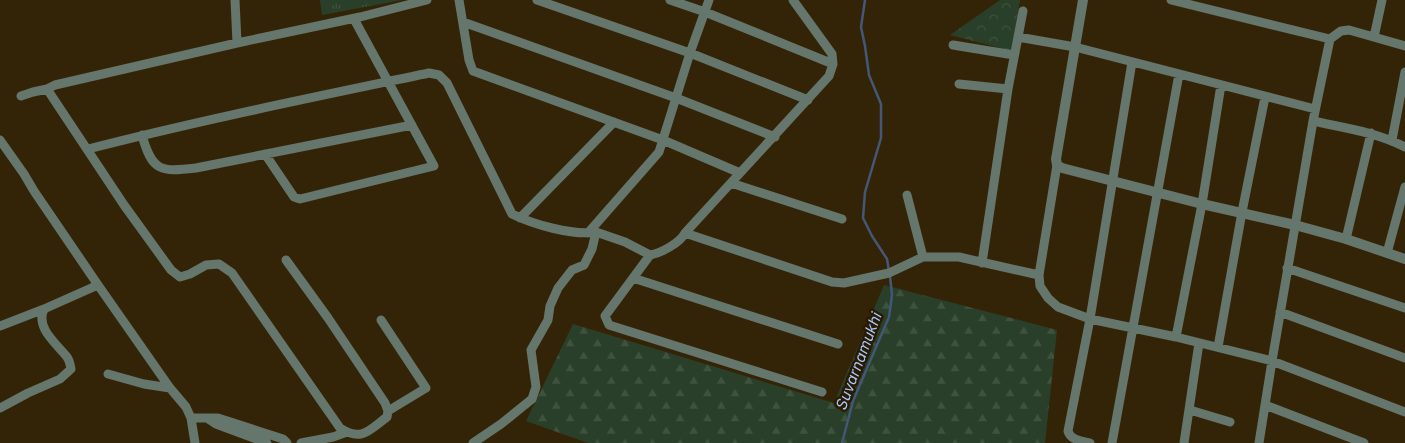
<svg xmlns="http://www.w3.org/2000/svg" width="1405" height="443" font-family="Inter,sans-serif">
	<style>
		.grass { fill: url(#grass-tufts) }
		.forest { fill: url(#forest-firs) }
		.park { fill: url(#park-crowns) }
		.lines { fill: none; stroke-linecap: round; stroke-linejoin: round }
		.stream { stroke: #435776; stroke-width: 2.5 }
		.minor { stroke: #65766c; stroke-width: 9 }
		.tertiary { stroke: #65766c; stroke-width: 10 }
		.labels { text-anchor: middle; stroke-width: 5; stroke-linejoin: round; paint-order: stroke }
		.water-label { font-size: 15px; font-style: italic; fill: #a5c8ff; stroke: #2a1a00 }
	</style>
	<defs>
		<pattern id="grass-tufts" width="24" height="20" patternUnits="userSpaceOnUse" patternTransform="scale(1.25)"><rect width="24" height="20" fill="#293f29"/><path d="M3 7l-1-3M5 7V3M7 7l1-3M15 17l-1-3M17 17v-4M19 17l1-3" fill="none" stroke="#3e523e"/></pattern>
		<pattern id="forest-firs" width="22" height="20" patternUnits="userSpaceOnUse" patternTransform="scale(1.25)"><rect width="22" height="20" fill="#293f29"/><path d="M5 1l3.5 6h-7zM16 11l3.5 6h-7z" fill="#3e523e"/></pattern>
		<pattern id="park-crowns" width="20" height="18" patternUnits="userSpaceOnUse" patternTransform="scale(1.25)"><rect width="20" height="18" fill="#293f29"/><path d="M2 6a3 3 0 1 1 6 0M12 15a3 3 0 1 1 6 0" fill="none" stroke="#3e523e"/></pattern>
	</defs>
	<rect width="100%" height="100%" fill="#342407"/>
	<path class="grass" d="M320 0H402L322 15Z"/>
	<path class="forest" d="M884 285 1057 330 1045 443H588L526 421 573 324 834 403Z"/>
	<path class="park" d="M1000 0H1020L1012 51 950 35Z"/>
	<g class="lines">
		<path class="stream" d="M865 0 861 27 865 46 869 75 881 104V138L865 192 863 218 872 236 887 259 889 271
			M842 443 853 401 889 317 892 295 890 276"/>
		<path class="minor" d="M235 0 237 43
			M459 0 469 60 473 71 663 140 740 173 829 76 833 64 832 54 793 0
			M537 0 690 53 808 100
			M670 0 705 12 833 64
			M1171 0 1330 39
			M463 22 676 98 775 137
			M1018 37 1075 47 1315 109
			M1374 37 1382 0
			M953 45 1014 55
			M959 84 1008 89
			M21 96 33 92 47 89
			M1313 121C1344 128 1376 132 1405 147
			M142 135C152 172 161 172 196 168L412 125
			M0 140 24 174 34 191 98 285 170 388 186 407 191 418 195 443
			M1392 140 1405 72
			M88 149C201 120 315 97 429 73L439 75 447 83 512 214C532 224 573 236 596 232L592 249 584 265 572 270 558 288 550 306 548 320 531 350 536 387 532 399 501 424 473 443
			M265 154 294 197 300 199 434 166 354 19
			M1057 165 1039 275 1040 286 1048 298 1058 307 1090 319 1176 337 1272 361 1313 121 1330 39 1341 31 1349 30 1405 46
			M731 183 842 219
			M907 195 923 257
			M520 218 614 122
			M596 232 625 242 650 255C661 253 680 243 685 233L740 173
			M588 233 659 152 690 53 709 0
			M685 233 832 282 844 283 889 273 923 257H959L1039 275
			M1346 239 1371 133
			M1387 253 1405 187
			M650 255 605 316 609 325 822 392
			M286 260 328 318 385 403 388 411 387 417C369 430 362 442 340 428L232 273 219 264 206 265 190 274 180 277 171 270 124 205 47 89 55 85 237 43 360 17 427 0
			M982 263 1008 89 1023 11
			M1287 268 1405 308
			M633 278 838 344
			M1280 312 1405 358
			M381 320 426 388 388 411
			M0 326 44 309
			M1176 337 1202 204 1221 85
			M1218 347 1242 212 1265 97
			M108 374 144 384 170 388
			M1265 405 1364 443
			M0 408 28 393 60 379 71 369C70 365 70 361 67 357 57 344 35 328 44 309L98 285
			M1190 410 1230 422
			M191 418H218L283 439 287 443
			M207 418 216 424 267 443
			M301 443 333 437 347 432
			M1090 443C1082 441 1070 440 1068 431L1090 319 1132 62
			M1112 443 1179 74
			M1184 443 1199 343
			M1259 443 1272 361 1405 412"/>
		<path class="tertiary" d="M1083 0 1056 159 1057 165 1062 168 1202 204 1295 225 1346 239 1405 259"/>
	</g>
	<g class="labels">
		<g class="water-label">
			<text transform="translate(859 361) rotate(-69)" y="5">Suvarnamukhi</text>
		</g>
	</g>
</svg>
